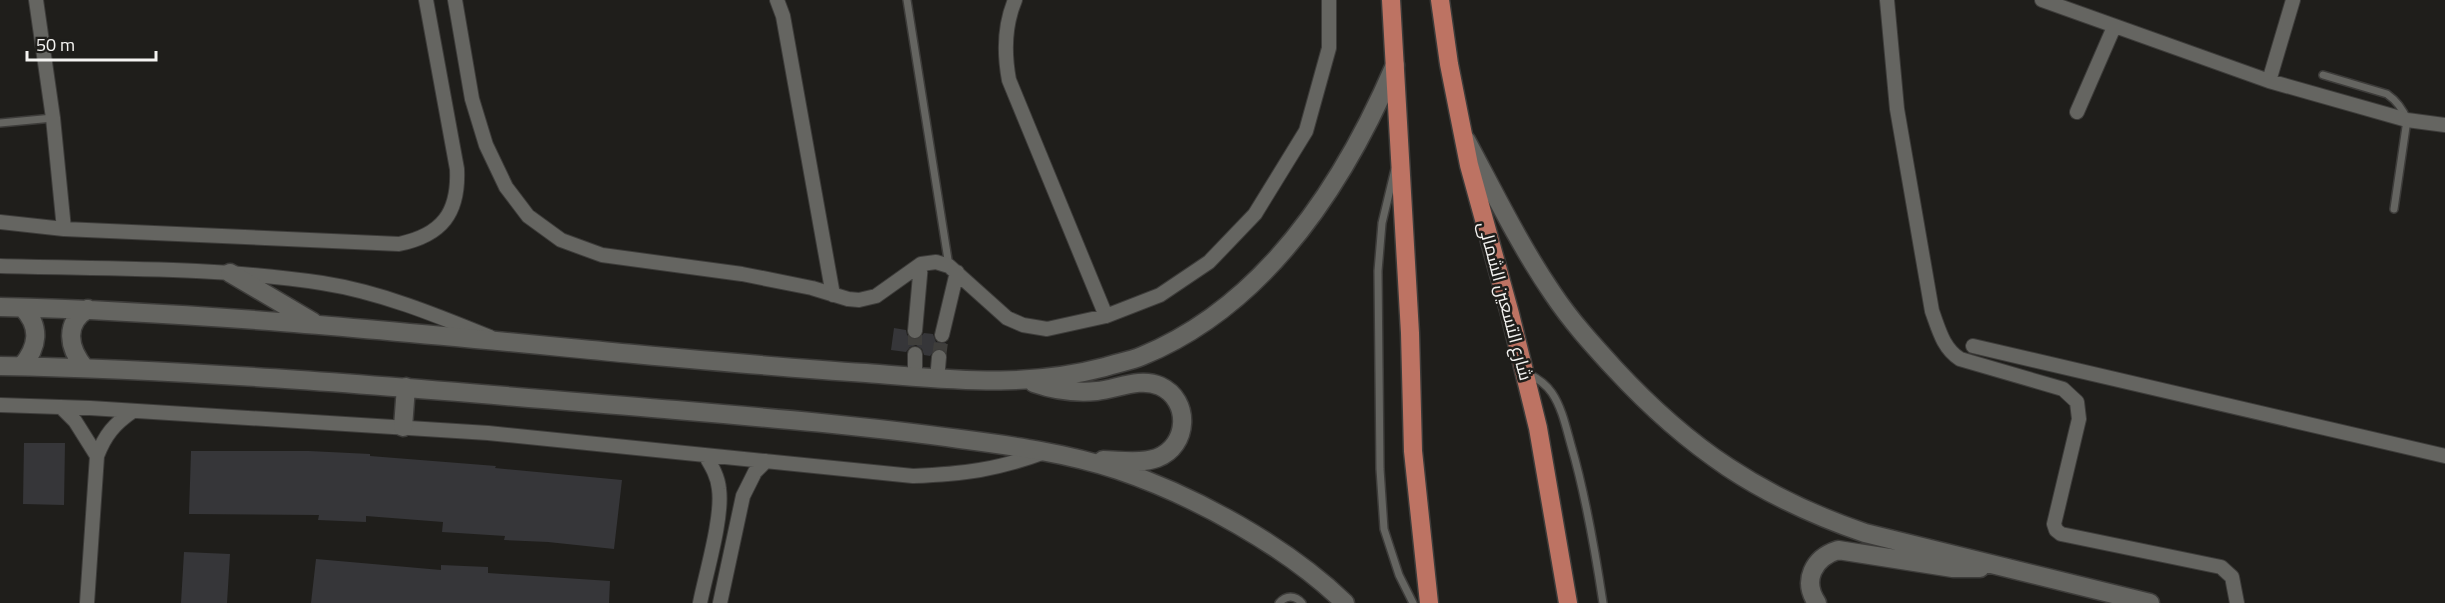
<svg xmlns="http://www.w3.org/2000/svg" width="2445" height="603" font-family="Georgia,Cairo,serif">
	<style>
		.building { fill: #363639 }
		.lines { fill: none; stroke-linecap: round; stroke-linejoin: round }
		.street-tunnel { stroke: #3f3e3b; stroke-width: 14; stroke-dasharray: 14 7; stroke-linecap: butt }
		.lane-casing { stroke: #3d3c3a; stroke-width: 10 }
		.street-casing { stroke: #3d3c3a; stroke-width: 16 }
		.secondary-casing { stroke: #3d3c3a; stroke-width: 21 }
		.primary-casing { stroke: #3d3c3a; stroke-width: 21 }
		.lane { stroke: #656561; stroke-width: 7 }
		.street { stroke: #656561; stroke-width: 14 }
		.secondary { stroke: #656561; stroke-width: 18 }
		.primary { stroke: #bd7363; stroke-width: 18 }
		.labels { text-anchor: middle; stroke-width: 5; stroke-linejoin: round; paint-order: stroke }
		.street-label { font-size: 18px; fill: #f4f3f1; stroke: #1f1e1b }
	</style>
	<rect width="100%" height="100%" fill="#1f1e1b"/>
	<path class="building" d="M894 328 906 330 907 335 914 340 919 339 924 333 933 334 936 342 946 343 945 350 936 349 930 356 924 355 922 349 916 345 910 347 906 352 891 350Z
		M24 443H65L64 505 23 504Z
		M191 451H309L370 454V456L496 466 495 468 622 480 614 549 548 542 504 540 505 536 442 532 443 522 366 516V522L318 520 319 515 189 514Z
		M184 552 230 554 227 603H181Z
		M316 559 441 570V565L488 567V573L610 581 609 603H311Z"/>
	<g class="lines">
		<path class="street-tunnel" d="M915 331V354
			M939 357 942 335"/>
		<defs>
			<path id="lane" d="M907 0 949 266
				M2323 75 2387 94C2397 101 2403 109 2407 120L2394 209
				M0 123 53 118
				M1395 169 1382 223 1378 271 1380 469 1384 529 1399 575 1413 603
				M1527 373C1537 378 1546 384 1552 393 1562 408 1566 427 1571 445 1586 496 1595 550 1603 603
				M1279 603C1286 595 1295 595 1302 603"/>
			<path id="street" d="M36 0 53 118 64 229
				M455 0 472 99 486 145 506 187 528 216 561 240 602 255 742 274 812 288 848 299 859 300 876 296 921 264 936 262 949 266 1007 318 1023 325 1047 329 1106 316 1160 295 1209 262 1255 214 1306 131 1329 48V0
				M777 0 783 16 833 295
				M1015 0C1004 26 1004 53 1009 80L1106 316
				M1887 0 1897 109 1932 311C1939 330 1943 348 1960 359L2063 389 2077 402 2079 419 2054 524 2056 530 2061 534 2221 567 2232 577 2237 603
				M2042 0 2269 81 2407 120 2445 125
				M2269 81 2293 0
				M2077 112 2114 27
				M0 222 64 229 399 244C442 235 459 213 457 169L426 0
				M0 266C107 269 216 267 322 283 380 292 436 315 490 337
				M915 331 921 264
				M942 335 957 272
				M1973 346 2445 456
				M915 354V377
				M937 380 939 357
				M0 405 90 408 488 433 913 476C964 474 996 470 1045 452
				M61 407 75 421 97 456
				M87 603 97 456C105 435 114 424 133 411
				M700 603C706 573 723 517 719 489 718 476 711 465 705 455
				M720 603 743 496 755 472 766 461"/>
			<path id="secondary" d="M1466 140C1494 192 1520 246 1553 294 1571 321 1592 344 1614 368 1689 449 1760 497 1865 533L2150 603
				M230 273 313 322
				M0 307C212 312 423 334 634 354 711 361 788 368 866 373 949 379 1022 389 1105 367 1117 363 1130 361 1142 356 1266 305 1344 184 1395 65
				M0 366C226 370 450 392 676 410 771 418 866 426 960 439 1014 446 1066 453 1118 470 1195 496 1286 546 1345 603
				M22 366C38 347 41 327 23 308
				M85 368C68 348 64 323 88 309
				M1034 383C1054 390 1076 393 1097 391 1117 389 1140 377 1160 386 1191 400 1189 446 1157 458 1141 464 1119 460 1103 460
				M403 427 406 387
				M1817 603C1802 581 1813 558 1838 550L1953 568H1980"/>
			<path id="primary" d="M1391 0 1410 333 1413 451 1429 603
				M1440 0 1449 64 1469 165 1510 314 1538 428 1568 603"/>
		</defs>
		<use href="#lane" class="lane-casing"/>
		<use href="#street" class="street-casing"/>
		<use href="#secondary" class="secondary-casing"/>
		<use href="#primary" class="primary-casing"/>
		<use href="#lane" class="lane"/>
		<use href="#street" class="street"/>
		<use href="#secondary" class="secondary"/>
		<use href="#primary" class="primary"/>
	</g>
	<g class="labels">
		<g class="street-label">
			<text transform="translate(1505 301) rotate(75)" y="6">شارع التسعين الشمالى</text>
		</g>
	</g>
	<path d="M27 51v9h129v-9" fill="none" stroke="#f4f3f1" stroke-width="3"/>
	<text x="36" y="51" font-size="18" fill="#f4f3f1" stroke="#1f1e1b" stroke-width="4.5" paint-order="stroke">50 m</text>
</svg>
